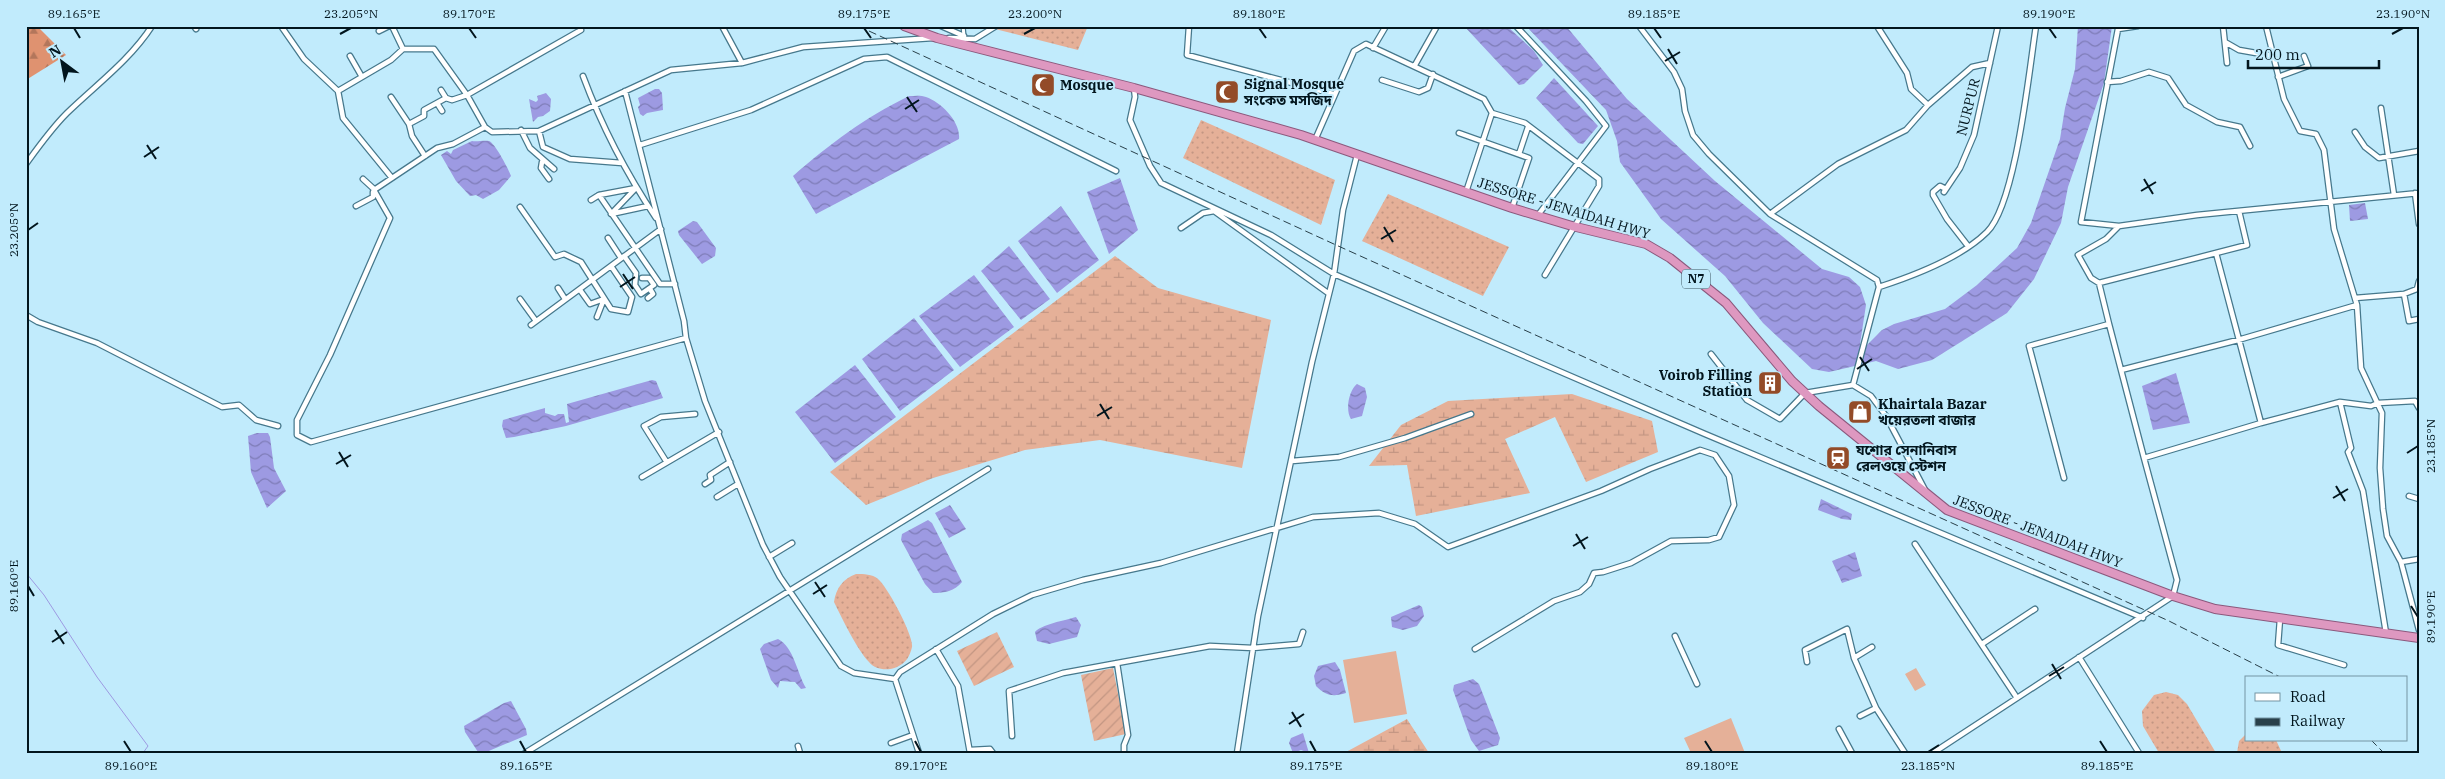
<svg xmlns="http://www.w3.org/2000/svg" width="2445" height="779" font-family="'IBM Plex Serif','Noto Sans Bengali',serif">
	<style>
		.grass { fill: url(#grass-dots) }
		.forest { fill: url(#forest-firs) }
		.wetland { fill: url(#wetland-marsh) }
		.garden { fill: url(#garden-furrows) }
		.pitch { fill: #e5b098 }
		.water { fill: url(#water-waves) }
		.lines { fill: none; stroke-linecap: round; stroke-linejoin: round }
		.stream { stroke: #9d9ae2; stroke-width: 1 }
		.pedestrian-casing { stroke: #46788c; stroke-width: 5.5 }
		.minor-casing { stroke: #46788c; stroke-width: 7 }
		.trunk-casing { stroke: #8b597d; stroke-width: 10 }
		.pedestrian { stroke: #fff; stroke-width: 3 }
		.minor { stroke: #fff; stroke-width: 4.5 }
		.trunk { stroke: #de98c0; stroke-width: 8 }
		.rail { stroke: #29404a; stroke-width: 1; stroke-dasharray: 8 4; stroke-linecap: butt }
		.ticks { fill: none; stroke: #02151d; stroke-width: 2 }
		.labels { text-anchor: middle; stroke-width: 4; stroke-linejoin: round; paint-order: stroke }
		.shield { fill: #c1ebfc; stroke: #3b5560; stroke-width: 1 }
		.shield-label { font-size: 12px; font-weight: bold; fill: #02151d }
		.poi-label { font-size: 14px; font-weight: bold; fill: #02151d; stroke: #c1ebfc; text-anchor: start }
		.street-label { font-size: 14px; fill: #02151d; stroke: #c1ebfc }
		.neatline { fill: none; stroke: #02151d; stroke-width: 2 }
		.ticks-label { font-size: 12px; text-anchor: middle; fill: #02151d }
	</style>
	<defs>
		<pattern id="grass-dots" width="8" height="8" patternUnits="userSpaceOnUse" patternTransform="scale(1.25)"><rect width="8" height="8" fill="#e5b098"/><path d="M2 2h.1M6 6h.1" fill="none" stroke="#c39683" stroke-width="1.8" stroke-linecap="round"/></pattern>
		<pattern id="forest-firs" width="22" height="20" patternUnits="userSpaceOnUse" patternTransform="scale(1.25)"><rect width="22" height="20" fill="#df9270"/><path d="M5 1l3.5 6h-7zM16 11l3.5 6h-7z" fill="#b3765b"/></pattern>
		<pattern id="wetland-marsh" width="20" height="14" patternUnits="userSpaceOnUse" patternTransform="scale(1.25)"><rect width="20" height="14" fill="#e5b098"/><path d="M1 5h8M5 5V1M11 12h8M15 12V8" fill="none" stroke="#c39683"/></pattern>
		<pattern id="garden-furrows" width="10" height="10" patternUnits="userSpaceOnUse" patternTransform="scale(1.25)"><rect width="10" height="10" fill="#e5b098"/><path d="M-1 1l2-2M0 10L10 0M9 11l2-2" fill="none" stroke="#c39683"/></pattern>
		<pattern id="water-waves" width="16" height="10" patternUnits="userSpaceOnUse" patternTransform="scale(1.25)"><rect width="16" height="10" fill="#9d9ae2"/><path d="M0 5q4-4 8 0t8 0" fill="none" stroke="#7e7cb7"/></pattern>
	</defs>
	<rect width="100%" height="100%" fill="#c1ebfc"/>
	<path class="grass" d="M983 26H1088L1078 50Z
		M1201 120 1335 180 1321 225 1183 158Z
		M1388 194 1509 247 1483 296 1362 241Z
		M856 574C864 574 872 574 878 579 887 586 914 636 912 647 910 656 906 663 897 667 888 671 875 670 869 662 856 648 843 620 834 602 836 588 843 579 856 574Z
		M2166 692 2178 695 2187 704 2216 753H2159L2143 726 2142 711 2154 695Z
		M2246 734V740H2276L2282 753H2237L2239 741Z"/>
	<path class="forest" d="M26 26H37L66 55 26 80Z"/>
	<path class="wetland" d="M1115 256 1158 288 1271 320 1242 468 1100 440 1025 450 933 478 866 505 830 472Z
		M1572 394 1652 421 1658 452 1586 482 1555 417 1505 439 1530 493 1416 516 1407 465 1369 466 1401 425 1448 401Z
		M1407 719 1429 753H1346V752Z"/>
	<path class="garden" d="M997 632 1014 667 974 686 957 651Z
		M1113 668 1126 734 1094 741 1081 675Z"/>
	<path class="pitch" d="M1396 651 1407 714 1354 723 1343 660Z
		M1916 668 1926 685 1915 691 1905 674Z
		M1731 718 1745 753H1691L1684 738Z"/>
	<path class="water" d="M1464 26H1507L1534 51 1543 65 1524 84 1519 85Z
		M1526 26H1566L1627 99 1715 181 1822 269 1849 277 1860 287 1866 305 1860 344 1864 348 1882 330 1894 324 1945 309 1977 285 2017 248 2031 223 2060 139 2065 108 2075 69 2078 26H2112L2104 83 2068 187 2061 223 2034 279 2007 313 1932 360 1898 369 1876 361 1829 372 1812 369 1763 323 1725 276 1661 219 1620 162 1617 141 1606 110Z
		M1554 78 1598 126 1583 144 1578 143 1536 98Z
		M655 89H659L662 93 663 110 647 113 643 116 640 114 638 107 640 105 638 98Z
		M546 93 551 99 550 111 543 116 538 117 533 122 529 99 536 102 538 100 537 96Z
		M909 96C914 96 921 95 926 97 941 102 961 122 959 139L816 214 793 176C830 144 864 118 909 96Z
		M472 141C477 142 484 140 489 141 495 143 509 170 511 176L499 190 483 199 476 195 470 196 456 181 441 155 447 151 451 154 453 150Z
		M1120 178 1138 230 1109 254 1087 192Z
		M2365 203 2368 219 2350 221 2349 205Z
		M1061 206 1099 260 1057 293 1018 241Z
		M693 221 697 222 716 248 715 256 702 264 679 235 678 231Z
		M1009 246 1050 299 1021 320 981 271Z
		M974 275 1014 327 960 367 919 316Z
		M914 318 954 370 900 411 862 359Z
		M855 365 896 417 835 463 795 412Z
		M2176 373 2190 423 2153 430 2142 386Z
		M652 380 656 381 663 398 566 426 514 437 506 438 502 426 503 420 545 408V413L555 416 558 414H564L566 423 569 422 567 404Z
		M1357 384 1365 388 1367 397 1362 416 1351 419C1345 410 1349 390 1357 384Z
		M257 433H268L270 437 274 468 286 491 267 508 251 472 248 436Z
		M1821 499 1852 514 1851 520 1842 519 1818 510Z
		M950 505 966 529 949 538 935 513Z
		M928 520 932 523 962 582C955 591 944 593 933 593L925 584 901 540 902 534Z
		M1855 552 1862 576 1842 583 1832 561Z
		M1419 605 1422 607 1424 616 1417 626 1403 630 1392 627 1391 617Z
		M1076 617 1081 625 1077 637 1049 644 1037 641 1035 632C1040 625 1066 620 1076 617Z
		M778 639C794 647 797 673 806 688L801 689 795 682 780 681 778 688 771 680 760 649 764 644Z
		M1335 662 1340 670 1346 693C1333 697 1326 696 1316 686L1314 676 1318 666Z
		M1473 679 1479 684 1500 738 1498 745 1479 751 1471 740 1453 690 1454 685Z
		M511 701 526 729 527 735 484 753 478 752 465 732 464 726 504 703Z
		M1303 733 1309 753 1301 750 1293 753 1289 743 1291 738Z"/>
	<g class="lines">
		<path class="stream" d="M26 573 44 595 97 677 148 746 143 753"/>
		<defs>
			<path id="pedestrian" d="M963 26 964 36"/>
			<path id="minor" d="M194 26 196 29
				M281 26 304 59 338 91 391 60 403 49
				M392 26 403 49H434L467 95 485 127 492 132 539 131 671 70 742 63 803 47 933 38
				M722 26 742 63
				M941 26 964 36
				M1189 26 1187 55 1333 94
				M1516 26 1586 101 1606 126 1538 215
				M1639 26 1674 72 1682 89 1685 111 1693 135 1709 154 1770 214 1877 280 1879 287 1853 385
				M1877 26 1907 73 1911 89 1928 105
				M2223 26 2227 63
				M2266 26 2284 99 2300 131 2316 134 2324 150 2334 229 2357 305 2361 368 2382 413 2380 468 2383 509 2387 536 2401 562 2419 630
				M379 31 389 26
				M949 38 975 39 996 26
				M2225 42 2239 50 2273 56
				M1373 48 1386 26
				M350 56 362 77
				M1415 65 1437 26
				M583 76C602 127 626 173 656 218
				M2278 77 2308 66 2304 56
				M1382 80 1419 92 1428 88 1433 74
				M2107 82 2121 81 2149 72 2168 78 2186 105 2217 122 2240 127 2250 146
				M1134 88 1135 97 1130 120 1150 166 1161 183 1271 235 1334 274 1705 434 2143 618
				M441 90 446 98
				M338 91 343 118 392 178
				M625 91 684 321 686 338 705 401 763 545 780 577 841 666 854 673 895 679 900 672 993 614 1032 595 1083 580 1161 563 1313 517 1379 513 1415 524 1448 547 1601 491 1650 469 1700 450 1715 455 1729 476 1734 505 1719 537 1709 540 1671 541 1631 563 1603 572 1594 573 1589 584 1580 592 1554 601 1475 649
				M391 97 409 124 412 136 425 156
				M437 103 442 111
				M2381 108 2394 195
				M409 124 424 116V110L446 98 452 100 467 95 581 30 579 26
				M485 127 453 144 437 148 374 190 390 218 330 355 297 420V435L311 442 686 338
				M521 130 530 148 554 169
				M539 131 543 147 570 159 622 163
				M2355 132 2365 147 2379 158 2419 151
				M1459 133 1529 158 1512 208
				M1315 140 1354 51 1366 44 1484 99 1492 113 1525 123 1599 179V186L1545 275
				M640 145 751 110 864 59 887 57 1116 171
				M1519 154 1528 127
				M542 162 541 168 549 179
				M26 164C39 146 51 129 67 113 96 85 130 60 152 26
				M363 179 375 190
				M1946 189 1940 186 1933 192V195L1947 219 1968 246
				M1466 192 1492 113
				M1944 192 1960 168 1974 135 1998 26
				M2415 193 2419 224
				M599 195 636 188 611 214 648 206
				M591 200 599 195 660 284H675
				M356 206 373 197V192
				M520 207 555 257 564 254 581 262 611 309 628 312 632 297 611 266
				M1770 214 1838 164 1906 130 1928 105 1972 67 1990 63
				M2119 226 2081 222 2118 29 2138 26
				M1181 228 1203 213 1214 211 1328 293
				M608 238 621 258
				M2216 253 2247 245 2239 211
				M624 256 636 273 635 285 641 294 654 285 649 278H642
				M2099 283 2091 278 2078 255 2106 239 2119 226 2197 215 2419 193
				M1879 287C1913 276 1961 258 1987 232 2016 203 2029 71 2036 26
				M558 288 565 299
				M580 290 590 304 604 299 597 317
				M2404 294 2417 289 2419 281
				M648 298 653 294 650 289
				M2355 298 2404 294 2409 321 2419 319
				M520 299 536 321
				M26 315 38 322 97 343 222 407 239 405 256 420 278 426
				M531 325 661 229
				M1711 354 1747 400 1780 419 1805 393 1853 385 1871 396 1886 416 1925 490
				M2121 370 2238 340 2357 305
				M2340 402 2371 406 2378 403 2415 401 2419 408
				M2261 423 2340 402 2351 448 2348 452 2363 491 2386 633
				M666 461 644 426 661 417 695 414
				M1292 461 1339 457 1405 438 1471 414
				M642 477 719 432
				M2064 478 2029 346 2109 324 2144 458 2261 423 2216 253 2099 283 2109 324
				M705 484 711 480 710 475 730 462
				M2409 496 2419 499
				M717 497 738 484
				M1915 544 2017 698
				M769 557 792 543
				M2401 562 2419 559
				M2280 619 2278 645 2344 665
				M1675 636 1697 684
				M1982 644 2035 609
				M936 649 958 686 970 753
				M2079 657 2139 753
				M1854 658 1872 647
				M1807 662 1805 650 1847 629 1854 658 1876 708 1860 716
				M1117 663 1128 735 1124 745V753
				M895 679 919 753
				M1876 708 1905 753
				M1839 729 1852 753
				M1012 736 1009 691 1063 673 1210 646 1253 648 1299 644 1303 632
				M891 743 913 735
				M798 746 800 753
				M970 750 990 749 993 753
				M525 753 988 469
				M1237 753 1258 616 1312 362 1334 274 1343 210 1357 155
				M1933 753 2173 596 2177 580 2144 458"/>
			<path id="trunk" d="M904 26 937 38 1134 88 1301 135 1512 208 1572 226 1646 244 1670 258 1726 303 1792 381 1819 406 1947 510 2173 596 2215 609 2419 638"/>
		</defs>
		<use href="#pedestrian" class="pedestrian-casing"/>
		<use href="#minor" class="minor-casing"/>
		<use href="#trunk" class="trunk-casing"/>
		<use href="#pedestrian" class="pedestrian"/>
		<use href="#minor" class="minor"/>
		<use href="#trunk" class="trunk"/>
		<path class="rail" d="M858 26 1336 245 2169 621 2282 678
			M2371 740 2384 753"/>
	</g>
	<path class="ticks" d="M74 28 80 38M469 28 476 38M864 28 871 38M1259 28 1266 38M1654 28 1661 38M2049 28 2056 38M340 34 351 28M1024 34 1035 28M2392 34 2403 28M1668 49 1677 64M1665 61 1680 52M907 97 917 112M905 109 919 100M147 145 156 159M144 157 159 147M2144 179 2153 194M2141 191 2156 182M1384 227 1393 242M28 230 38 223M1381 239 1396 230M623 274 633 289M620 287 635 277M1860 357 1869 371M1857 369 1872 359M1100 404 1109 419M1097 416 1112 407M339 452 348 467M2407 453 2418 446M336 464 351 455M2336 486 2345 501M2333 498 2348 489M1576 534 1585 549M1573 546 1588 537M815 582 825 597M28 586 34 596M813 594 827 585M2411 606 2418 617M55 630 64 644M52 642 67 632M2052 664 2061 679M2049 676 2064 667M1292 712 1301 727M1289 724 1304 714M124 741 131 752M520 741 526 752M915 741 921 752M1310 741 1316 752M1705 741 1712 752M2100 741 2107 752M1928 752 1939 745"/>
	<defs>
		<symbol id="mosque-square" viewBox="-11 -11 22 22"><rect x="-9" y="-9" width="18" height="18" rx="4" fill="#934b28" stroke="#c1ebfc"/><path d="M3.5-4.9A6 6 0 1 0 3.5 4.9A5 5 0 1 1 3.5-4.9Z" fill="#fff"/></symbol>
		<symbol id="building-square" viewBox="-11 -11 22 22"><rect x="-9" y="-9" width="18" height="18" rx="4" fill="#934b28" stroke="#c1ebfc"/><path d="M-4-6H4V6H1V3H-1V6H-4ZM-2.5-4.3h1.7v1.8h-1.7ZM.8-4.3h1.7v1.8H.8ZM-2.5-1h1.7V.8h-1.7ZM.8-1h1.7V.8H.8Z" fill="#fff"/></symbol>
		<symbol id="shop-square" viewBox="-11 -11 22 22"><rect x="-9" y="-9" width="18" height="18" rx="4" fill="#934b28" stroke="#c1ebfc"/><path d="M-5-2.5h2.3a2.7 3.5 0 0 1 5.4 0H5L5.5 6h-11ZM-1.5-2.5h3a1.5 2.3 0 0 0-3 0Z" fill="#fff"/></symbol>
		<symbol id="station-square" viewBox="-11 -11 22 22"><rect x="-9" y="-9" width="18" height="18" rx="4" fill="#934b28" stroke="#c1ebfc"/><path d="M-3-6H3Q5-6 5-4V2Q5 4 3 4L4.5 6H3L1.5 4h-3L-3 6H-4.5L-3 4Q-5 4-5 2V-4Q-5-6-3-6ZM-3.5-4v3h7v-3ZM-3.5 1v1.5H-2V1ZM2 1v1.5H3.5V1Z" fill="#fff"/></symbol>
	</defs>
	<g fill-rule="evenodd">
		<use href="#mosque-square" x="1029" y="71" width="28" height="28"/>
		<use href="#mosque-square" x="1213" y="78" width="28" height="28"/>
		<use href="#building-square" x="1756" y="369" width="28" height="28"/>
		<use href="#shop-square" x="1846" y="398" width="28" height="28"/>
		<use href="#station-square" x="1824" y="444" width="28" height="28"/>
	</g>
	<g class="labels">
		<rect class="shield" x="1682" y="269.5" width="28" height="19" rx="4"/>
		<g class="shield-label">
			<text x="1696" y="283">N7</text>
		</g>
		<g class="poi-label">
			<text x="1244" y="89">Signal Mosque<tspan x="1244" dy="16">সংকেত মসজিদ</tspan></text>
			<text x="1060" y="90">Mosque</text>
			<text x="1752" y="380" text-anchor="end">Voirob Filling<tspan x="1752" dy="16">Station</tspan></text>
			<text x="1878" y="409">Khairtala Bazar<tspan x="1878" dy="16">খয়েরতলা বাজার</tspan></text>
			<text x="1856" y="455">যশোর সেনানিবাস<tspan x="1856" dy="16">রেলওয়ে স্টেশন</tspan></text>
		</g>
		<g class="street-label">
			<text transform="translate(1968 107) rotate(-76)" y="5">NURPUR</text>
			<text transform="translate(1564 208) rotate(17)" y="5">JESSORE - JENAIDAH HWY</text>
			<text transform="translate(2038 531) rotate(21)" y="5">JESSORE - JENAIDAH HWY</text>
		</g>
	</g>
	<rect width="2445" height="779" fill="none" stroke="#c1ebfc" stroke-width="55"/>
	<rect x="2245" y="676" width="162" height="65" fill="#c1ebfc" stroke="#7595a3"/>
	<rect x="2255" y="693" width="25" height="8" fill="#ffffff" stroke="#7595a3"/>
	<text x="2290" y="702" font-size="15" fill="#02151d">Road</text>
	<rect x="2255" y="718" width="25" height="8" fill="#29404a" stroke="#7595a3"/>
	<text x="2290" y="726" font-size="15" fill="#02151d">Railway</text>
	<g transform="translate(62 62) rotate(328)" stroke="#c1ebfc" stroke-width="4" paint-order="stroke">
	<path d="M0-4L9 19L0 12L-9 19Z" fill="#02151d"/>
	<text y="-8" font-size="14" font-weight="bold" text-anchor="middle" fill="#02151d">N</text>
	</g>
	<path d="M2248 60v8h131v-8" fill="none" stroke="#02151d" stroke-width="2.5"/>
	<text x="2255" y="60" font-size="15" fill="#02151d" stroke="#c1ebfc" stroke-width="4" paint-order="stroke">200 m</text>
	<rect x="28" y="28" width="2390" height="724" class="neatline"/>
	<g class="ticks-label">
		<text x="74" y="18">89.165°E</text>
		<text x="351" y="18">23.205°N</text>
		<text x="469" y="18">89.170°E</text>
		<text x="864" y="18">89.175°E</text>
		<text x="1035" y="18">23.200°N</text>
		<text x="1259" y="18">89.180°E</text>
		<text x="1654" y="18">89.185°E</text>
		<text x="2049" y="18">89.190°E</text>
		<text x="2403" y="18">23.190°N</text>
		<text transform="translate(14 230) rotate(-90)" y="4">23.205°N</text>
		<text transform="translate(2431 446) rotate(-90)" y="4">23.185°N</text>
		<text transform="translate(14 586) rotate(-90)" y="4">89.160°E</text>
		<text transform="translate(2431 617) rotate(-90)" y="4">89.190°E</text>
		<text x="131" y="770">89.160°E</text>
		<text x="526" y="770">89.165°E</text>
		<text x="921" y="770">89.170°E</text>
		<text x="1316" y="770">89.175°E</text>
		<text x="1712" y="770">89.180°E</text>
		<text x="1928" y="770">23.185°N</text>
		<text x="2107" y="770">89.185°E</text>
	</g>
</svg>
